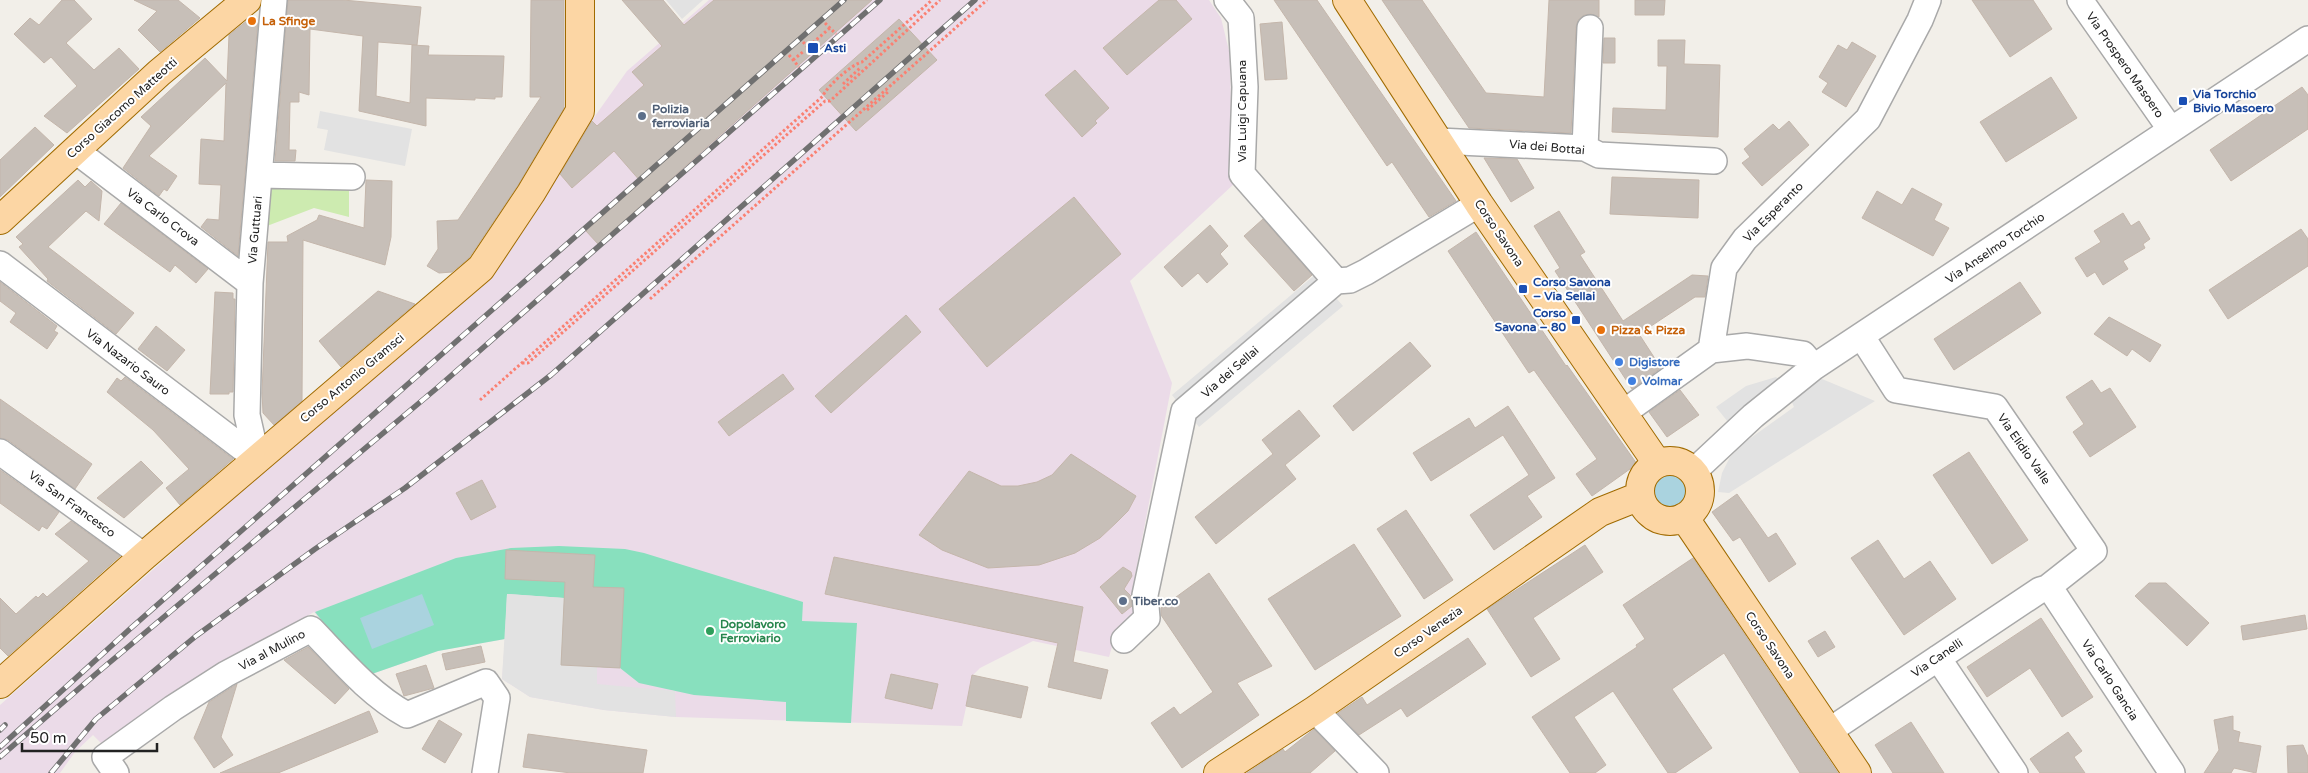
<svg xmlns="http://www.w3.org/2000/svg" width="2308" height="773" font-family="'Varela Round',sans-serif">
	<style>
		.industrial { fill: #ebdbe8 }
		.grass { fill: #cdebb0 }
		.pitch { fill: #88e0be }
		.parking { fill: #e2e2e2 }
		.water { fill: #aad3df }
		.building { fill: #c7bfb8; stroke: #c4b6ab }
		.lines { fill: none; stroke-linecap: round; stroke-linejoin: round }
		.minor-casing { stroke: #a9a9a9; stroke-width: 28 }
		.major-casing { stroke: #a06b00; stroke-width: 30 }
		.path { stroke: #fa8072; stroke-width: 3; stroke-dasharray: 2.5 2.5; stroke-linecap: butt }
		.minor { stroke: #fff; stroke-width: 25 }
		.major { stroke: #fcd6a4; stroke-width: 28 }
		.rail-casing { stroke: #707070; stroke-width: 5.5 }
		.rail { stroke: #fff; stroke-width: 4; stroke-dasharray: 11; stroke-linecap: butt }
		.food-dot { fill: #e8710a; stroke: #fff; stroke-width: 2 }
		.transit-dot { fill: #1a4fb4; stroke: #fff; stroke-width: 2 }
		.service-dot { fill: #5c6f8a; stroke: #fff; stroke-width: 2 }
		.shop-dot { fill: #3f7fe0; stroke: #fff; stroke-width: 2 }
		.leisure-dot { fill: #2e9e5b; stroke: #fff; stroke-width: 2 }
		.labels { text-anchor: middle; stroke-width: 4; stroke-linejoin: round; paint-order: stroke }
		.food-label { font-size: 12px; font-weight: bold; fill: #c56008; stroke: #fff; text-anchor: start }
		.transit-label { font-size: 12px; font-weight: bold; fill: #164399; stroke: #fff; text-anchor: start }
		.street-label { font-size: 12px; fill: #222; stroke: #fff }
		.service-label { font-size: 12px; font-weight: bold; fill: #4e5e75; stroke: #fff; text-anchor: start }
		.shop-label { font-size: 12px; font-weight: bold; fill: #366cbe; stroke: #fff; text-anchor: start }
		.leisure-label { font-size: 12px; font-weight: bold; fill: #27864d; stroke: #fff; text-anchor: start }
	</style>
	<rect width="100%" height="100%" fill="#f2efe9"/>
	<path class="industrial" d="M709 0H1209L1221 18 1230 55 1232 175 1236 182 1130 281 1172 383 1133 586 1138 609 1116 633 1109 657 1033 641 980 668 973 675 962 726 676 717 604 710 530 697 502 679 505 639 438 651 366 676 314 612 203 676 106 748 93 735 75 752 60 773H0V705L475 285 627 71Z"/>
	<path class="grass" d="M269 183 349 185V217L314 208 267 226Z"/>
	<path class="pitch" d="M559 546 625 549 644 553 803 602 802 621 857 623 851 723 786 721V702L694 695 639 683 620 668 561 665 564 598 507 594 505 639 438 651 366 676 315 612 456 558 511 548Z"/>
	<path class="parking" d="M666 0H703L682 19Z
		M320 111 412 129 405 166 324 150 328 130 317 128Z
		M1316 274 1320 278 1176 400 1172 395Z
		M1331 292 1343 306 1199 427 1188 413Z
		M1776 377 1778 379 1728 422 1716 407 1746 386Z
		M1822 379 1875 401 1729 493 1718 492 1722 473 1730 457 1745 442 1794 407 1791 400Z
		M507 594 564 598 561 664 597 667V684L675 691 676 717 604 710 530 697 502 679Z"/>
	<path class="water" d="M1654 491a16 16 0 1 1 32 0a16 16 0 1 1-32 0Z
		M422 594 434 625 372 649 360 618Z"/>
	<path class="building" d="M62 0H74L92 19 66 43 94 70 119 48 139 69 67 133 44 116 77 86 51 57 44 63 14 34 30 18 39 25Z
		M134 0H178L200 18 160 52 138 30 157 11Z
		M288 0H343L421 7 417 45 378 42 376 96 410 103 412 45 429 46 428 55 504 56 502 97H495V99L475 98V100L426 98V126L359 111 363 36 310 29 309 95 299 92V102H290L289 150H296L295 161H275Z
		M531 0H564V108L518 185 469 258 452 272 439 273 427 266 438 249 437 221 458 220 541 97H530Z
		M622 0H663L684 25 714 0H872L598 244 586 231 641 182 614 151 572 188 560 174 592 121 597 126 644 85 632 72 662 46Z
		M1159 0H1176L1192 19 1127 75 1103 48Z
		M1274 0H1317L1456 201 1429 217 1392 162 1387 166Z
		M1382 0H1422L1486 93 1544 97 1549 0H1599V17L1591 14 1584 15 1578 20 1576 27 1571 133 1469 128Z
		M1635 0H1665L1664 15H1635Z
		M1972 0H2033L2052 29 2010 57Z
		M899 19 937 60 856 131 819 90Z
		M248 20H258L238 256 201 227 207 219 219 220 221 185 199 184 201 139 224 141 226 83 149 156 177 176 167 191 164 189 159 196 123 168 151 126 141 117 205 58 227 81 229 35Z
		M1282 22 1287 79 1265 80 1260 24Z
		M1604 38H1615V63H1603Z
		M1658 40H1685L1684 64 1720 65 1718 137 1612 132 1613 108 1666 110 1667 66H1658Z
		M1852 42 1876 56 1846 107 1822 92 1828 83 1819 77 1838 45 1847 50Z
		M1075 70 1109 108 1095 121 1097 123 1082 137 1045 95Z
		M2051 77 2077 118 2006 162 1980 122Z
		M2302 87 2308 95V129L2231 181 2210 150Z
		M1789 121 1809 145 1762 186 1742 163 1750 157 1744 149 1773 124 1779 130Z
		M35 127 54 145 0 197V160Z
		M1484 158 1517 159 1534 188 1511 202Z
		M1612 177 1699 180 1698 218 1610 214Z
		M78 180 85 187 91 181 102 191 99 221 86 211 48 247 134 313 116 334 47 281 48 279 19 247 23 244 16 237Z
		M366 180 392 181 391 237 385 265 303 240 302 401 274 425 263 413 262 393 268 242H288L287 236 317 220 319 215 364 228Z
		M1912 188 1942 204 1934 220 1949 228 1933 256 1862 218 1877 191 1902 205Z
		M1074 197 1121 254 987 367 939 309Z
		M121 203 208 269 196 283 175 265 170 272 104 224Z
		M1559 211 1585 252 1580 255 1623 321 1692 275 1708 276 1705 297H1695L1639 334 1661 368 1632 389 1555 271 1560 268 1534 226Z
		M2123 213 2131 226 2139 221 2150 239 2143 244 2145 248 2123 261 2128 269 2103 285 2095 272 2087 277 2075 258 2101 242 2094 231Z
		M1263 219 1312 275 1294 291 1244 236Z
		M1210 225 1228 246 1220 254 1228 264 1207 283 1198 273 1182 287 1164 267Z
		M2301 229 2308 239V266L2228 319 2209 290Z
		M1476 232 1566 366 1567 365 1637 464 1592 496 1576 474 1597 459 1534 370 1529 373 1448 251Z
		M0 282 57 326 54 331 58 333 47 349 10 322 16 313 0 301Z
		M2020 282 2041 313 1954 370 1934 339Z
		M378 291 415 304 341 367 319 341Z
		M215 292 233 293V299H235L233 392H229V394H210Z
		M906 315 921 332 831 413 815 396Z
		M2109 317 2161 345 2150 362 2132 349 2127 356 2094 334Z
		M156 326 185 350 167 371 138 349Z
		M1410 342 1431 366 1353 431 1333 406Z
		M783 374 794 389 729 436 718 422Z
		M125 377 233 459 180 505 166 488 189 469 153 430 107 392 117 378 121 381Z
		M2092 380 2101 393 2110 388 2136 427 2090 457 2073 432 2084 424 2066 397Z
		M1680 390 1699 415 1667 437 1649 412Z
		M0 399 92 464 75 489 8 440 0 438Z
		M1508 406 1555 478 1527 496 1542 517 1494 550 1470 515 1529 475 1503 435 1431 481 1413 453 1469 418 1475 428Z
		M1299 410 1320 436 1285 465 1296 479 1216 544 1195 517 1273 454 1262 440Z
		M1969 452 2028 540 1992 564 1933 475Z
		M1071 454 1136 496 1128 511 1117 522 1100 538 1075 553 1039 565 988 568 942 550 919 535 969 471 1001 486H1018L1037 482 1052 475Z
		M141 461 163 483 124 518 97 498Z
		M0 470 59 512 47 529 42 526 39 531 0 503Z
		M482 480 496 507 471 520 456 493Z
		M1737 494 1768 538 1776 533 1796 564 1769 582 1740 537 1733 541 1712 512Z
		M1406 510 1453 580 1424 599 1377 529Z
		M71 521 120 556 8 656 0 648V598L16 614 36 596 38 598 43 593 47 597 89 561 55 534Z
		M1878 540 1904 579 1930 561 1956 599 1904 635 1851 558Z
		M1354 544 1401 616 1315 670 1268 599Z
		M1585 545 1603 572 1533 618 1560 659 1531 677 1487 609Z
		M506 550 595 555 593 587 624 588 620 668 561 665 565 582 505 579Z
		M834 557 1083 607 1073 662 1108 670 1101 699 1048 687 1058 643 825 594Z
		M1693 558 1838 773H1800L1724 653 1672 689 1712 748 1675 773H1668L1613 691 1574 717 1606 765 1595 773H1570L1532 717 1637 647 1636 645 1645 639 1623 605Z
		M1123 567 1131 572 1132 576 1124 589 1131 596 1132 606 1122 614 1100 587Z
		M1209 573 1272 666 1237 683 1259 715 1182 768 1151 723 1174 707 1180 715 1213 692 1161 615V608Z
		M2149 583H2166L2209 623 2187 646 2135 596Z
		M2305 615 2307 629 2243 640 2241 626Z
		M2041 618 2093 697 2062 717 2030 668 1987 697 1967 667Z
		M1825 631 1835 647 1818 657 1808 641Z
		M1468 638 1486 664 1407 717 1401 708 1359 735 1338 713 1362 697 1367 705Z
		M481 646 485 662 446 670 442 654Z
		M308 647 349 689 335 704 284 660Z
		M426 665 434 688 404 696 396 674Z
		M891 674 938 684 932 709 885 698Z
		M972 675 1028 687 1021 718 966 706Z
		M237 684 221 737 233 755 214 768 194 738 209 702Z
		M369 711 378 732 278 773H220Z
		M2233 716V730L2240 732 2238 742 2261 746 2256 773 2234 768 2231 773H2204L2219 750 2214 720Z
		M439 720 462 734 445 763 422 749Z
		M1911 722 1944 773H1893L1875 745Z
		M1314 729 1335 751 1310 773H1247L1283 749 1285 752Z
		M2068 732 2082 751 2074 757 2085 773H2040L2030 759Z
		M528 734 647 750 643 773H571L523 767Z
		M2303 745 2308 757V773H2288L2287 746Z"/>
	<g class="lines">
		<defs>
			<path id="minor" d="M1227 0 1241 18 1245 87 1242 174 1336 281
				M2080 0 2171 130
				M1439 141 1585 148 1599 155 1714 161
				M1585 148 1590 28
				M76 151 250 283
				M260 175 352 177
				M0 264 257 459
				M1711 350 1747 346 1803 354 1814 367
				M1623 413 1711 350 1724 268 1745 239 1868 119 1920 20 1928 0
				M0 452 144 556
				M257 459 247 415 250 283 274 0
				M1693 472 1753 416 1814 367 2308 39
				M2047 588 2052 591 2172 773
				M1124 640 1147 618 1145 595 1184 411 1336 281 1350 280 1366 272 1479 204
				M1938 658 2015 773
				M1315 710 1376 773
				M1829 731 2040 590 2047 588 2094 551 1995 407 1896 390 1862 337
				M116 773 105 757 173 708 226 674 311 629C341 660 369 694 407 715L486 682 497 698 485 773"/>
			<path id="major" d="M1347 0 1479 204 1657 463
				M0 220 159 73 247 0
				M1640 491a30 30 0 1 1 60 0a30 30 0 1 1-60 0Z
				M1684 517 1857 773
				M0 684 144 556 481 268 531 193 580 111V0
				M1218 773 1315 710 1600 512 1640 496"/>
		</defs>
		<use href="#minor" class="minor-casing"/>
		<use href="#major" class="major-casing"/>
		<path class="path" d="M825 23 836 34
			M803 42 814 54
			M809 46 830 28
			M789 55 799 67
			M793 60 804 51
			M843 84 860 68
			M867 110 888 92 886 90
			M650 299 987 0
			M522 363H528L825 101H830L940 0
			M480 400 823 96C826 87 852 64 862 62L932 0"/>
		<use href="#minor" class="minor"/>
		<use href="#major" class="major"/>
		<defs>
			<path id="rail" d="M0 730 5 725
				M0 747 131 628 844 0
				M0 757 97 673 437 388 880 0
				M51 773 96 719 196 636 315 549 405 488 551 375 975 0"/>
		</defs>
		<use href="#rail" class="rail-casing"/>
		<use href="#rail" class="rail"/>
	</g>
	<g class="food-dot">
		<circle cx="252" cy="21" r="5"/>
		<circle cx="1601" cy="330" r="5"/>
	</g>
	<g class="transit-dot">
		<rect x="807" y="42" width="12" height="12" rx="2.5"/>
		<rect x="2178" y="96" width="10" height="10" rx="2.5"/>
		<rect x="1518" y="284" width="10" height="10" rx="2.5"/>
		<rect x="1571" y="315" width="10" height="10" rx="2.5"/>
	</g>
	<g class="service-dot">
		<circle cx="642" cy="116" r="5"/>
		<circle cx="1123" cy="601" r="5"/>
	</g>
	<g class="shop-dot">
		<circle cx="1619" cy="362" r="5"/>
		<circle cx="1632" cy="381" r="5"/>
	</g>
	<circle class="leisure-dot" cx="710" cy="631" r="5"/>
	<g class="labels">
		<g class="food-label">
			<text x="262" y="25">La Sfinge</text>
			<text x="1611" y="334">Pizza &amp; Pizza</text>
		</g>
		<g class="transit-label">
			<text x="824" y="52">Asti</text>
			<text x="2193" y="98">Via Torchio<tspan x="2193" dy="14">Bivio Masoero</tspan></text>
			<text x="1533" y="286">Corso Savona<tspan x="1533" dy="14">– Via Sellai</tspan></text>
			<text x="1566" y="317" text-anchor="end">Corso<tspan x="1566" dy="14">Savona – 80</tspan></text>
		</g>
		<g class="street-label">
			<text transform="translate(2125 65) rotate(55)" y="4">Via Prospero Masoero</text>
			<text transform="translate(122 108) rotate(-42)" y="4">Corso Giacomo Matteotti</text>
			<text transform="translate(1242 111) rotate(-90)" y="4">Via Luigi Capuana</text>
			<text transform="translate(1547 147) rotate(5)" y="4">Via dei Bottai</text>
			<text transform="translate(1773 212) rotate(-45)" y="4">Via Esperanto</text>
			<text transform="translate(163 217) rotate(37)" y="4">Via Carlo Crova</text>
			<text transform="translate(255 230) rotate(-85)" y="4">Via Guttuari</text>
			<text transform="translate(1499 233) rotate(56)" y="4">Corso Savona</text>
			<text transform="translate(1995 248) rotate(-34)" y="4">Via Anselmo Torchio</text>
			<text transform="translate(128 362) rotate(37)" y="4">Via Nazario Sauro</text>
			<text transform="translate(1230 372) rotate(-41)" y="4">Via dei Sellai</text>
			<text transform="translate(352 378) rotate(-40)" y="4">Corso Antonio Gramsci</text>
			<text transform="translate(2024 449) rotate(55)" y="4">Via Elidio Valle</text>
			<text transform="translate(72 504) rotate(36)" y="4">Via San Francesco</text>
			<text transform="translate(1428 632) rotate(-35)" y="4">Corso Venezia</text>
			<text transform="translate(1770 645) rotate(56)" y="4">Corso Savona</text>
			<text transform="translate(272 650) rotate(-28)" y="4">Via al Mulino</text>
			<text transform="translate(1937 658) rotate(-34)" y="4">Via Canelli</text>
			<text transform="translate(2110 680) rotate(57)" y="4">Via Carlo Gancia</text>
		</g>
		<g class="service-label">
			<text x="652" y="113">Polizia<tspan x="652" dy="14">ferroviaria</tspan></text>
			<text x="1133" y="605">Tiber.co</text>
		</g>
		<g class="shop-label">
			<text x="1629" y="366">Digistore</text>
			<text x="1642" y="385">Volmar</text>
		</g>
		<g class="leisure-label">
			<text x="720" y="628">Dopolavoro<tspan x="720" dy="14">Ferroviario</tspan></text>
		</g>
	</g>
	<path d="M22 743v8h135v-8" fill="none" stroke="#222222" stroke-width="2.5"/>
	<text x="30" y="743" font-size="15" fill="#222222" stroke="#ffffff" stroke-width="4" paint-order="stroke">50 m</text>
</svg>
